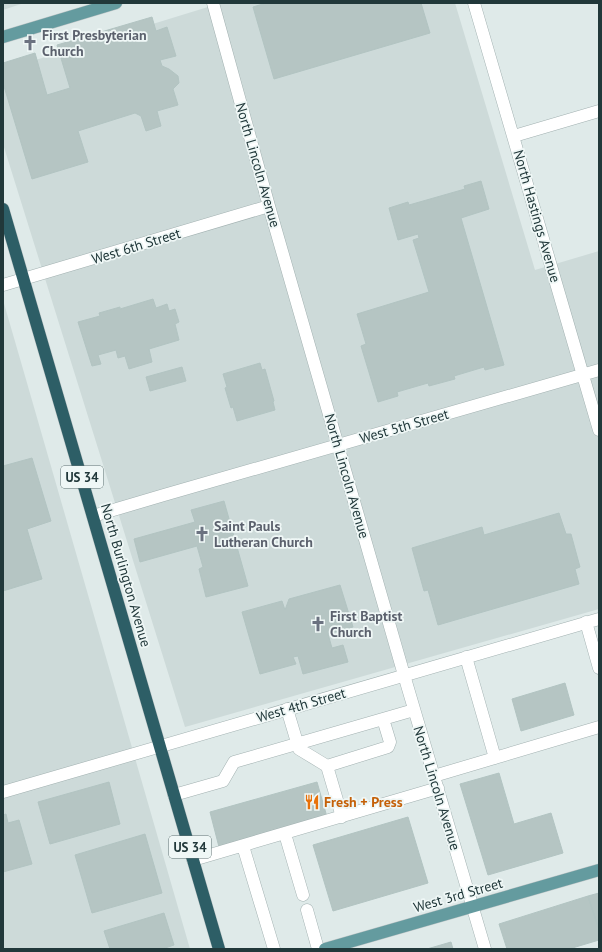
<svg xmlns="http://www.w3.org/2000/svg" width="602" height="952" font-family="'PT Sans',sans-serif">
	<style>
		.built { fill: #cddad9 }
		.building { fill: #b5c5c3; stroke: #b2c4c2 }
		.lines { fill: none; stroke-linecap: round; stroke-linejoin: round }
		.minor-casing { stroke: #a2b1b1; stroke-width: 13 }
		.major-casing { stroke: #c1c7c8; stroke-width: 13 }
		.highway-casing { stroke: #c1c7c8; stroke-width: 13 }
		.minor { stroke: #fff; stroke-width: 12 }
		.major { stroke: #649b9f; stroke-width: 12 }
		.highway { stroke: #2d5e66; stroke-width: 12 }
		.labels { text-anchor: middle; stroke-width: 3.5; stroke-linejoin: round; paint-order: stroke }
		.shield { fill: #eff7f6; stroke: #5f7172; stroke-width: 1 }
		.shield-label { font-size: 13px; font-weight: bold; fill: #21383a }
		.worship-label { font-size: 14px; font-weight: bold; fill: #5b616d; stroke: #eff7f6; text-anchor: start }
		.street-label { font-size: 14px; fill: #21383a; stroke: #eff7f6 }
		.food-label { font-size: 14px; font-weight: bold; fill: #c56008; stroke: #eff7f6; text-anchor: start }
	</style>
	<rect width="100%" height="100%" fill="#dfeae9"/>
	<path class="built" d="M3 3H24L3 10Z
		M221 3H455L535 270 599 251V609L185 727 3 144V70Z
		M3 300 25 376 190 949H3Z"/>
	<path class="building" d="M266 3H421L430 33 274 79 253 7Z
		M152 17 156 31 167 27 176 56 160 60 162 66 169 69 178 76 179 83 173 89 178 105 157 111 161 126 146 131 141 116 135 113 78 131 88 162 32 179 3 83V63L35 53 47 95 70 88 57 45Z
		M481 181 489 209 461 218 504 365 485 370 484 367 454 376 455 379 429 386 428 383 397 392 398 396 378 402 361 346 366 344 357 314 429 292 413 240 419 238 418 234 398 240 389 208 408 202 409 205 465 189 464 186Z
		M153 299 156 308 167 304 169 311 175 309 179 322 175 324 179 340 149 349 152 362 129 369 125 356 118 358 116 350 98 355 101 364 92 366 78 322 100 316 99 313 120 307V309Z
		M260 363 262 370 265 369 274 401 273 402 275 410 237 421 233 407 231 408 225 388 227 387 223 374Z
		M182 367 186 381 150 391 146 377Z
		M32 458 51 521 27 529 42 579 3 591V466Z
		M224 501 248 586 206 597 199 569 203 567 197 546 140 562 134 539 195 522 191 510Z
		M559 513 566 534H571L580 567 575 569 579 584 438 625 428 590 424 591 412 548 482 527 484 535Z
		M340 585 353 627 328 634 332 648 343 645 348 662 303 674 298 656 293 657 296 664 260 674 242 612 282 601 285 610 289 599Z
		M565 683 574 715 521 731 512 699Z
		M499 773 514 824 551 813 563 853 488 875 460 784Z
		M109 782 120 824 50 844 38 802Z
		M317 782 327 817 219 847 210 812Z
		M6 814 8 823 19 820 32 864 3 872V815Z
		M408 817 428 883 333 911 313 845Z
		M145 834 162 893 92 913 75 855Z
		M599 893V930L588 896Z
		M588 896 599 930V940L569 949H507L499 924Z
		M164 913 174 945 162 949H110L104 931Z
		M451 942 453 949H427Z"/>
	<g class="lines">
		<defs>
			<path id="minor" d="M213 3 269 206 404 675 485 949
				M474 3 599 430
				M514 136 599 111
				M3 285 269 206
				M93 516 164 495 599 370
				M586 622 599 668
				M466 657 495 758
				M287 709 299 749 327 766
				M434 776 599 727
				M3 792 599 619
				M174 795 223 781 234 762 414 710
				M342 817 327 766 388 747 390 742 383 719
				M285 834 303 895
				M243 846 274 949
				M193 860 438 788
				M307 910 318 949"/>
			<path id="major" d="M3 37 116 3
				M325 949 599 870"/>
			<path id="highway" d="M3 209 219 949"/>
		</defs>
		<use href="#minor" class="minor-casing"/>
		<use href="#major" class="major-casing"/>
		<use href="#highway" class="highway-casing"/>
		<use href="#minor" class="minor"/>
		<use href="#major" class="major"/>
		<use href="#highway" class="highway"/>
	</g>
	<defs>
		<symbol id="church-bare" viewBox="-9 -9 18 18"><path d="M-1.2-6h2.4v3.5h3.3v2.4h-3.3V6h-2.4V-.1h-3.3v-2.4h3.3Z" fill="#6b7280" stroke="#eff7f6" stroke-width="2.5" paint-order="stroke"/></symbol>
		<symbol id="restaurant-bare" viewBox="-9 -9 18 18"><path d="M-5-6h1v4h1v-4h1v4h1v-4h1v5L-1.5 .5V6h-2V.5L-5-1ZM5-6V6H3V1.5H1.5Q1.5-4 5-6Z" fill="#e8710a" stroke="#eff7f6" stroke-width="2.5" paint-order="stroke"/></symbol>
	</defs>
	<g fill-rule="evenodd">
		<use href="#church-bare" x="19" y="32" width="22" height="22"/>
		<use href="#church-bare" x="191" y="523" width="22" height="22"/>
		<use href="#church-bare" x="307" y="613" width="22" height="22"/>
		<use href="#restaurant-bare" x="301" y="791" width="22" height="22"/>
	</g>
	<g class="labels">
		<g class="shield">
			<rect x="61" y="466" width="42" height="22" rx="3"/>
			<rect x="169" y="836" width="42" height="22" rx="3"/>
		</g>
		<g class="shield-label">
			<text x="82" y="482">US 34</text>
			<text x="190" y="852">US 34</text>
		</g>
		<g class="worship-label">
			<text x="42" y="40">First Presbyterian<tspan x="42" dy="16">Church</tspan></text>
			<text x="214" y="531">Saint Pauls<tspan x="214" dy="16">Lutheran Church</tspan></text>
			<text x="330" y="621">First Baptist<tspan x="330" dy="16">Church</tspan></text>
		</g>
		<g class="street-label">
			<text transform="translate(258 165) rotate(74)" y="5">North Lincoln Avenue</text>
			<text transform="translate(537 216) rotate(74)" y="5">North Hastings Avenue</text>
			<text transform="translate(136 246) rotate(-17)" y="5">West 6th Street</text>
			<text transform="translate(404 426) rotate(-16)" y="5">West 5th Street</text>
			<text transform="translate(347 476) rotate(74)" y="5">North Lincoln Avenue</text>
			<text transform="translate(126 575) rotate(74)" y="5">North Burlington Avenue</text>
			<text transform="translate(301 705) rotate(-16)" y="5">West 4th Street</text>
			<text transform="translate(437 788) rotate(73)" y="5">North Lincoln Avenue</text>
			<text transform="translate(458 895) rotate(-16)" y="5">West 3rd Street</text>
		</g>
		<g class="food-label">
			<text x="324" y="807">Fresh + Press</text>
		</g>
	</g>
	<rect width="602" height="952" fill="none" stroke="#21383a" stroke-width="8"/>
</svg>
